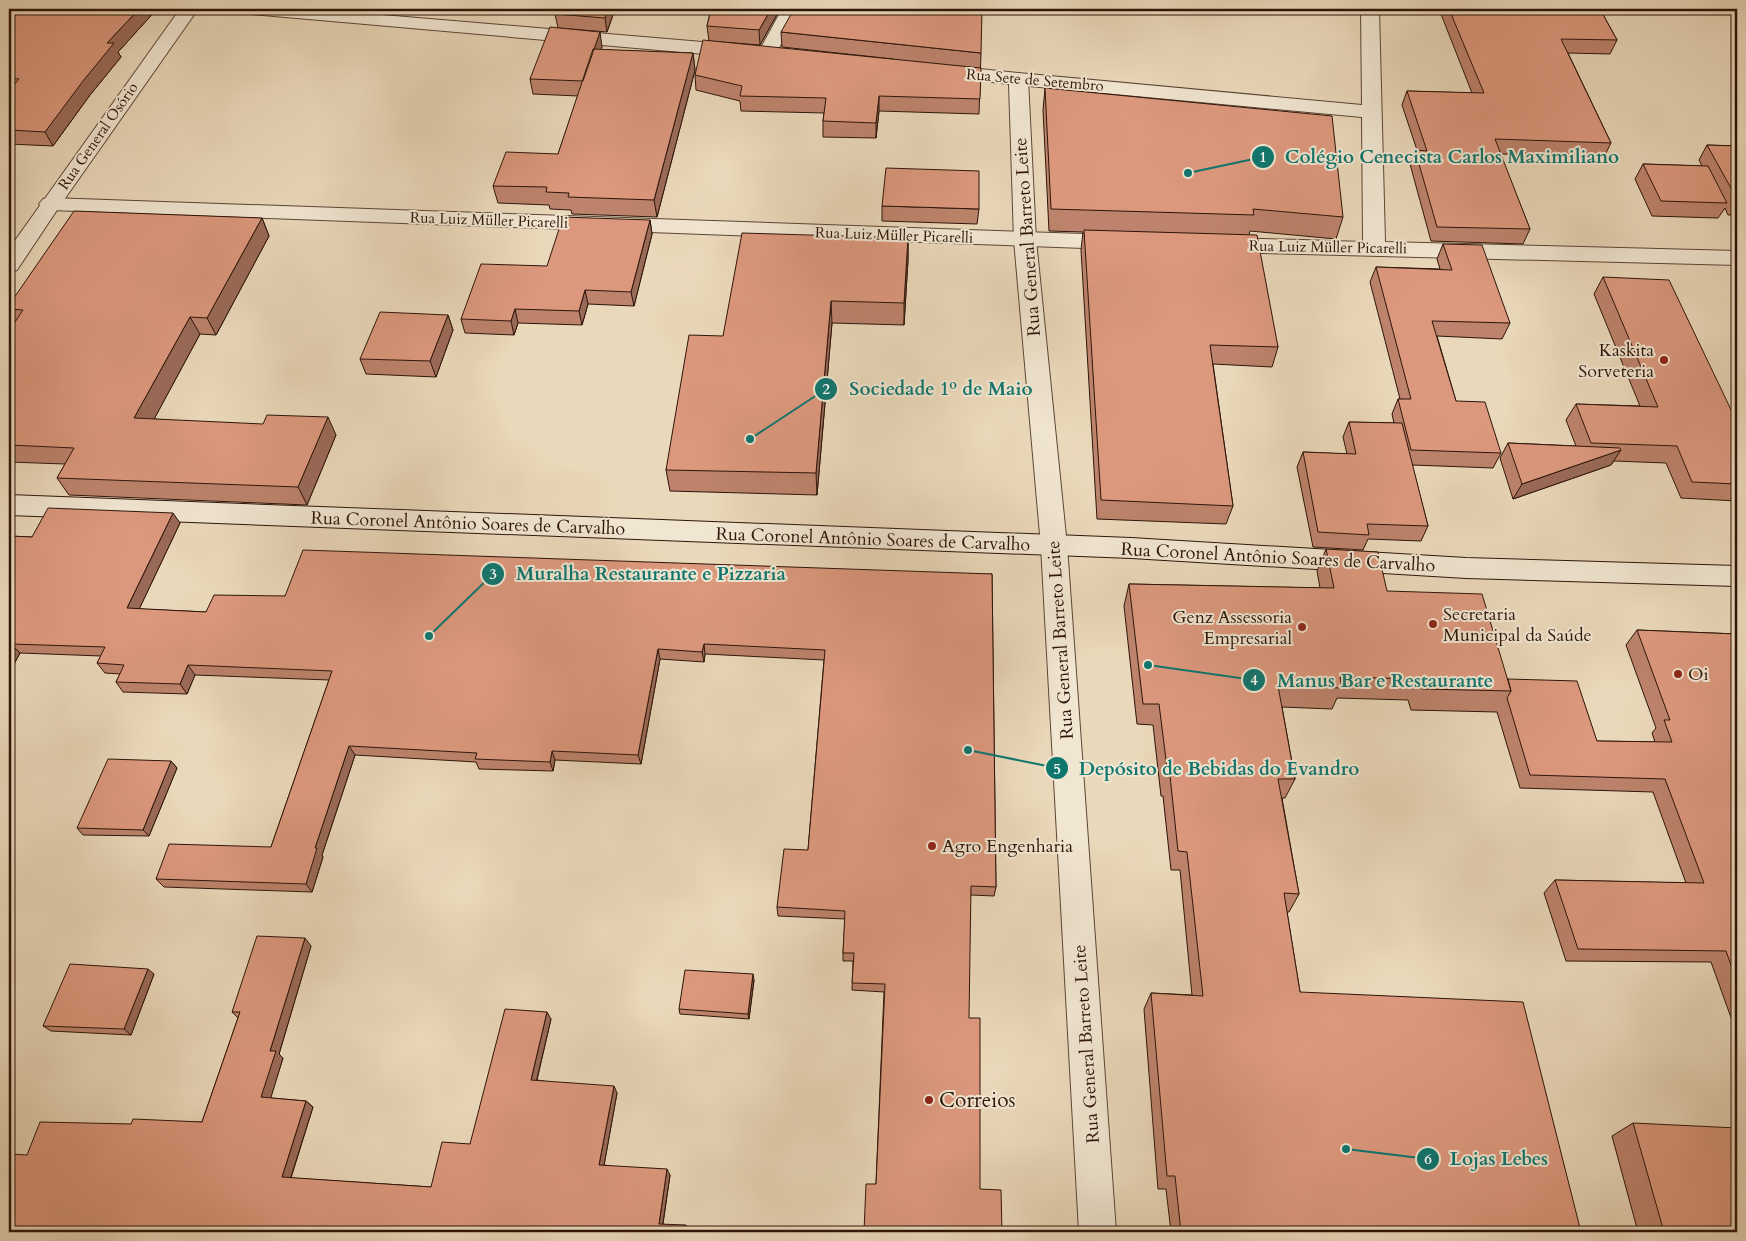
<svg xmlns="http://www.w3.org/2000/svg" width="1746" height="1241" font-family="Cardo,serif">
	<style>
		.lines { fill: none; stroke-linecap: round; stroke-linejoin: round }
		.pedestrian-casing { stroke: #5c4535; stroke-width: 2 }
		.minor-casing { stroke: #5c4535; stroke-width: 2 }
		.tertiary-casing { stroke: #5c4535; stroke-width: 2 }
		.secondary-casing { stroke: #2d1409; stroke-width: 2 }
		.pedestrian { fill: #f1e6d2; fill-rule: evenodd }
		.minor { fill: #f1e6d2; fill-rule: evenodd }
		.tertiary { fill: #f1e6d2; fill-rule: evenodd }
		.secondary { fill: #f1e6d2; fill-rule: evenodd }
		.wall { fill: #bd836c; stroke: #2d1409 }
		.shaded-wall { fill: #9a6a58; stroke: #2d1409 }
		.building { fill: #dc987d; stroke: #2d1409 }
		.poi-dot { fill: #8f2418; stroke: #f1e6d2; stroke-width: 2 }
		.labels { text-anchor: middle; stroke-width: 4; stroke-linejoin: round; paint-order: stroke }
		.far-street-label { font-size: 15px; fill: #2d1409; stroke: #f1e6d2 }
		.street-label { font-size: 18px; fill: #2d1409; stroke: #f1e6d2 }
		.poi-label { font-size: 18px; fill: #2d1409; stroke: #f1e6d2; text-anchor: start }
		.near-poi-label { font-size: 21px; fill: #2d1409; stroke: #f1e6d2; text-anchor: start }
		.leader { fill: none; stroke: #0f766e; stroke-width: 2 }
		.callout-dot { fill: #0f766e; stroke: #f1e6d2; stroke-width: 2 }
		.mark-label { font-size: 15px; text-anchor: middle; font-weight: bold; fill: #fff }
		.callout-label { font-size: 19px; text-anchor: middle; font-weight: bold; fill: #0f766e; stroke: #f1e6d2; stroke-width: 4; stroke-linejoin: round; paint-order: stroke }
	</style>
	<rect width="100%" height="100%" fill="#ead8ba"/>
	<filter id="stains"><feTurbulence type="fractalNoise" baseFrequency=".004" numOctaves="4"/><feColorMatrix values="0 0 0 0 .2 0 0 0 0 .09 0 0 0 0 .02 0 0 0 .5 -.17"/></filter>
	<radialGradient id="worn" r=".72"><stop offset=".6" stop-color="#630" stop-opacity="0"/><stop offset="1" stop-color="#630" stop-opacity=".3"/></radialGradient>
	<g class="lines">
		<defs>
			<path id="pedestrian" d="M1223 238 1302 240 1310 242 1313 247 1310 252 1302 254 1223 252 1215 250 1212 245 1215 240Z"/>
			<path id="minor" d="M1361 9H1379L1385 242 1737 251V265L1302 254 1294 252 1291 247 1294 242 1302 240 1363 242 1362 117 1018 85 1011 83 1008 79 1011 75 1018 73 1362 105Z
				M50 198 1084 234 1092 236 1095 241 1092 246 1084 248 50 210 43 209 39 204 43 199Z"/>
			<path id="tertiary" d="M180 9H198L59 207 17 270 9 272V249Z
				M242 9H311L738 45 745 47 747 51 745 55 738 57 251 14 245 13Z
				M782 9H800L774 57 767 59 760 57 758 53Z
				M942 65 1018 73 1025 75 1028 79 1036 240 1067 546 1116 1232H1079L1041 546 1014 240 1009 84 935 75 933 71 935 67Z"/>
			<path id="secondary" d="M9 495 1131 538 1466 558 1737 566V586L1466 578 1131 558 9 515Z"/>
		</defs>
		<use href="#pedestrian" class="pedestrian-casing"/>
		<use href="#minor" class="minor-casing"/>
		<use href="#tertiary" class="tertiary-casing"/>
		<use href="#secondary" class="secondary-casing"/>
		<use href="#pedestrian" class="pedestrian"/>
		<use href="#minor" class="minor"/>
		<use href="#tertiary" class="tertiary"/>
		<use href="#secondary" class="secondary"/>
	</g>
	<path class="wall" d="M9 9H157L118 52 121 57 90 95 53 146 9 144Z
		M469 9H615L607 32 558 28 555 14 556 12Z
		M711 9H780L760 45 709 41 707 26Z
		M1439 9H1600L1617 40 1610 54 1568 53 1611 143 1604 157 1500 154 1530 229 1523 244 1431 241 1410 164 1415 150H1417L1402 105 1407 91 1472 93Z
		M781 32 981 53 979 114 879 111 876 138 823 137V121L824 113 741 111 740 101 696 90 695 75 893 59 782 47Z
		M602 47 601 50 693 53 695 70 657 217 572 214 571 210 550 209 549 205 498 203 493 186 558 154 578 96 533 94 530 79Z
		M1045 88 1343 217 1336 239 1250 231 1249 235 1278 347 1272 367 1213 364 1233 506 1226 524 1097 519 1081 250 1083 232 1049 231 1043 110Z
		M1707 145 1737 146V215H1728L1725 208 1718 218 1652 216 1635 179 1643 164 1702 166 1699 160Z
		M882 206 979 209 977 224 882 221Z
		M262 218 269 236 216 335 200 334 154 419 336 435 307 505 69 495 57 478 65 464 9 462V331L15 323 9 314V305Z
		M650 220 652 234 634 306 588 304 582 325 518 323 514 335 465 333 461 319 547 266Z
		M908 238V260L904 325 832 323 817 495 670 491 666 470 723 336Z
		M1443 244 1510 323 1502 339 1437 336 1456 401 1501 453 1493 468 1412 465 1428 526 1421 541 1368 539 1363 550 1313 547 1297 467 1303 452 1347 454 1343 437 1349 422 1394 423 1392 414 1398 399H1400L1370 282 1376 267 1440 269 1437 259Z
		M1603 277 1734 416 1737 417V501L1681 498 1666 463 1614 461 1611 465 1513 499 1500 458 1508 443 1576 446 1566 420 1576 404 1640 406 1594 294Z
		M448 315 453 330 436 377 366 374 360 359Z
		M180 523 139 609 206 612 285 596 992 574 996 887 994 896 971 895 876 1184 884 992 852 990 853 961H843V953L845 919 778 916 777 907 808 850 824 660 705 654 704 662 660 659 641 764 555 760 553 771 479 769 476 762 355 755 322 855 323 857 312 892 164 887 156 879 271 847 329 680 195 675 187 694 123 692 116 682 120 674 105 673 97 663 101 656 20 653 9 673V536L32 537Z
		M1326 549 1387 591 1508 679 1597 741 1655 742 1652 733 1656 728 1626 645 1637 630 1737 634V1023H1733L1711 962 1566 961 1544 893 1555 880 1686 883 1653 792 1520 788 1497 712 1411 710 1408 700 1337 698 1332 709 1282 707 1295 779 1285 798H1282L1299 894 1289 912H1287L1300 992 1581 1232H1171L1166 1189H1158L1144 1009 1151 993 1192 995 1180 870H1171L1163 796H1161L1153 725 1137 724 1124 606 1129 584 1320 588 1317 571Z
		M171 761 177 768 149 836 83 835 77 828Z
		M311 946 279 1054 283 1058 270 1098 306 1101 313 1107 291 1178 431 1187 470 1144 551 1019 537 1080 617 1093 604 1165 670 1175 663 1224 688 1230 27 1155 131 1124 202 1122 238 1018 232 1012Z
		M154 974 131 1035 51 1031 43 1026Z
		M754 980 749 1019 680 1014 679 1009Z
		M1633 1123 1737 1232H1638L1612 1136Z"/>
	<path class="shaded-wall" d="M139 9H157L118 52 121 57 90 95 53 146 45 132 107 43Z
		M608 9H615L607 32 605 18Z
		M771 9H780L760 45 759 30Z
		M600 32 602 47 586 96 583 81Z
		M693 53 695 70 657 217 654 200Z
		M879 96V111L876 138V123Z
		M262 218 269 236 216 335 207 318Z
		M650 220 652 234 634 306 631 292Z
		M908 238V260L904 325V303Z
		M585 290 588 304 582 325 579 311Z
		M831 301 832 323 817 495 816 473Z
		M515 309 518 323 514 335 511 321Z
		M448 315 453 330 436 377 430 361Z
		M190 317 200 334 145 436 134 418Z
		M328 417 336 435 307 505 298 487Z
		M1621 450 1611 465 1513 499 1522 484Z
		M173 513 180 523 135 618 127 608Z
		M11 644 20 653 9 673V647Z
		M704 644 705 654 704 662 702 652Z
		M658 649 660 659 641 764 638 755Z
		M188 665 195 675 187 694 180 684Z
		M349 746 355 755 322 855 323 857 312 892 306 884 315 848Z
		M552 751 555 760 553 771 550 762Z
		M171 761 177 768 149 836 143 830Z
		M305 938 311 946 279 1054 283 1058 269 1104 261 1097 270 1051Z
		M148 969 154 974 131 1035 124 1029Z
		M753 974 754 980 749 1019 748 1014Z
		M547 1012 551 1019 535 1087 531 1080Z
		M614 1086 617 1093 603 1171 599 1165Z
		M306 1101 313 1107 289 1183 282 1177Z
		M667 1169 670 1175 662 1229 659 1224Z
		M686 1225 688 1230V1232H685Z"/>
	<path class="building" d="M9 9H139L107 43H114L83 81 45 132 9 130V91L19 79 9 78Z
		M557 9H608L605 18 555 14Z
		M711 9H771L759 30 707 26Z
		M794 9H982L981 53 781 32Z
		M1449 9H1600L1617 40 1561 39 1611 143 1495 139 1530 229 1437 227 1415 150 1427 151 1407 91 1484 93Z
		M550 27 600 32 583 81 530 79Z
		M703 40 981 68 980 99 879 96 876 123 823 121 826 98 740 96 742 86 695 75Z
		M593 49 693 53 654 200 568 197 569 193 546 192 547 187 493 186 506 152 558 154Z
		M1045 88 1332 116 1343 217 1253 209 1254 215 1051 209Z
		M1707 145 1737 146V199Z
		M1643 164 1708 166 1727 203 1661 201Z
		M886 168 979 171V209L882 206Z
		M74 211 262 218 207 318 190 317 134 418 263 424 267 415 328 417 298 487 57 478 74 448 9 445V331L23 310 9 309V305Z
		M563 217 650 220 631 292 585 290 579 311 515 309 511 321 461 319 481 264 547 266Z
		M1084 230 1257 235 1278 347 1210 345 1233 506 1101 500Z
		M742 233 908 238 904 303 831 301 816 473 666 470 689 335 723 336Z
		M1443 244 1482 245 1510 323 1432 321 1456 401 1485 402 1501 453 1411 450 1398 399H1411L1376 267 1452 270Z
		M1603 277 1669 280 1734 416 1737 417V484L1692 482 1677 446 1591 443 1576 404 1658 407Z
		M380 312 448 315 430 361 360 359Z
		M1349 422 1402 423 1428 526 1367 524 1369 535 1318 532 1303 452 1356 454Z
		M1508 443 1620 448 1621 450 1522 484Z
		M48 508 173 513 127 608 206 612 214 595 285 596 303 550 992 574 996 887 971 886 969 1018H980V1189L1001 1190 1002 1232H864L866 1184H876L885 984 852 983 854 953H843L845 911 777 907 784 849 808 850 825 650 704 644 702 652 658 649 638 755 552 751 550 762 475 759 477 753 349 746 315 848H317L306 884 156 879 169 844 271 847 332 671 188 665 180 684 116 682 124 665 97 663 105 647 11 644 9 647V536L32 537Z
		M1326 549 1378 552 1387 591 1482 594 1511 691 1423 689 1420 679 1340 677 1342 688 1278 686 1295 779H1278L1299 894 1284 893 1300 992 1523 1002 1581 1232H1181L1175 1176H1167L1151 993 1203 996 1187 852 1178 851 1170 776H1168L1159 704H1143L1129 584 1334 588Z
		M1637 630 1737 634V982L1726 951 1578 949 1555 880 1704 883 1665 779 1530 775 1507 698 1511 691 1508 679 1577 681 1597 741 1672 742 1664 720H1670Z
		M108 759 171 761 143 830 77 828Z
		M257 936 305 938 270 1051H276L261 1097 306 1101 282 1177 431 1187 442 1142 470 1144 505 1009 547 1012 531 1080 614 1086 599 1165 667 1169 659 1224 686 1225 685 1232H9V1154L27 1155 40 1122 131 1124 133 1119 202 1122 240 1012H232Z
		M70 964 148 969 124 1029 43 1026Z
		M685 970 753 974 748 1014 679 1009Z
		M1633 1123 1737 1128V1232H1664Z"/>
	<g class="poi-dot">
		<circle cx="1664" cy="360" r="5"/>
		<circle cx="1433" cy="624" r="5"/>
		<circle cx="1302" cy="627" r="5"/>
		<circle cx="1678" cy="674" r="5"/>
		<circle cx="932" cy="846" r="5"/>
		<circle cx="929" cy="1100" r="5"/>
	</g>
	<g class="labels">
		<g class="far-street-label">
			<text transform="translate(1035 80) rotate(5)" y="5">Rua Sete de Setembro</text>
			<text transform="translate(98 136) rotate(-55)" y="5">Rua General Osório</text>
			<text transform="translate(489 220) rotate(2)" y="5">Rua Luiz Müller Picarelli</text>
			<text transform="translate(894 235) rotate(2)" y="5">Rua Luiz Müller Picarelli</text>
			<text transform="translate(1328 247) rotate(1)" y="5">Rua Luiz Müller Picarelli</text>
		</g>
		<g class="street-label">
			<text transform="translate(1027 237) rotate(-94)" y="6">Rua General Barreto Leite</text>
			<text transform="translate(468 523) rotate(2)" y="6">Rua Coronel Antônio Soares de Carvalho</text>
			<text transform="translate(873 539) rotate(2)" y="6">Rua Coronel Antônio Soares de Carvalho</text>
			<text transform="translate(1278 557) rotate(3)" y="6">Rua Coronel Antônio Soares de Carvalho</text>
			<text transform="translate(1060 640) rotate(-94)" y="6">Rua General Barreto Leite</text>
			<text transform="translate(1086 1044) rotate(-94)" y="6">Rua General Barreto Leite</text>
		</g>
		<g class="poi-label">
			<text x="1654" y="356" text-anchor="end">Kaskita<tspan x="1654" dy="21">Sorveteria</tspan></text>
			<text x="1443" y="620">Secretaria<tspan x="1443" dy="21">Municipal da Saúde</tspan></text>
			<text x="1292" y="623" text-anchor="end">Genz Assessoria<tspan x="1292" dy="21">Empresarial</tspan></text>
			<text x="1688" y="680">Oi</text>
			<text x="942" y="852">Agro Engenharia</text>
		</g>
		<g class="near-poi-label">
			<text x="939" y="1107">Correios</text>
		</g>
	</g>
	<path class="leader" d="M1188 173L1263 157M750 439L826 389M429 636L493 574M1148 665L1254 680M968 750L1057 768M1346 1149L1428 1159"/>
	<g class="callout-dot">
		<circle cx="1188" cy="173" r="5"/>
		<circle cx="750" cy="439" r="5"/>
		<circle cx="429" cy="636" r="5"/>
		<circle cx="1148" cy="665" r="5"/>
		<circle cx="968" cy="750" r="5"/>
		<circle cx="1346" cy="1149" r="5"/>
		<circle cx="1263" cy="157" r="12"/>
		<circle cx="826" cy="389" r="12"/>
		<circle cx="493" cy="574" r="12"/>
		<circle cx="1254" cy="680" r="12"/>
		<circle cx="1057" cy="768" r="12"/>
		<circle cx="1428" cy="1159" r="12"/>
	</g>
	<g class="mark-label">
		<text x="1263" y="162">1</text>
		<text x="826" y="394">2</text>
		<text x="493" y="579">3</text>
		<text x="1254" y="685">4</text>
		<text x="1057" y="774">5</text>
		<text x="1428" y="1164">6</text>
	</g>
	<g class="callout-label">
		<text x="1452" y="163">Colégio Cenecista Carlos Maximiliano</text>
		<text x="941" y="395">Sociedade 1º de Maio</text>
		<text x="651" y="580">Muralha Restaurante e Pizzaria</text>
		<text x="1385" y="687">Manus Bar e Restaurante</text>
		<text x="1219" y="775">Depósito de Bebidas do Evandro</text>
		<text x="1499" y="1165">Lojas Lebes</text>
	</g>
	<rect width="1746" height="1241" fill="none" stroke="#ead8ba" stroke-width="30"/>
	<rect x="10" y="10" width="1726" height="1221" fill="none" stroke="#2d1409" stroke-width="2.5"/>
	<rect x="15" y="15" width="1716" height="1211" fill="none" stroke="#2d1409"/>
	<rect width="100%" height="100%" filter="url(#stains)"/>
	<rect width="100%" height="100%" fill="url(#worn)"/>
</svg>
